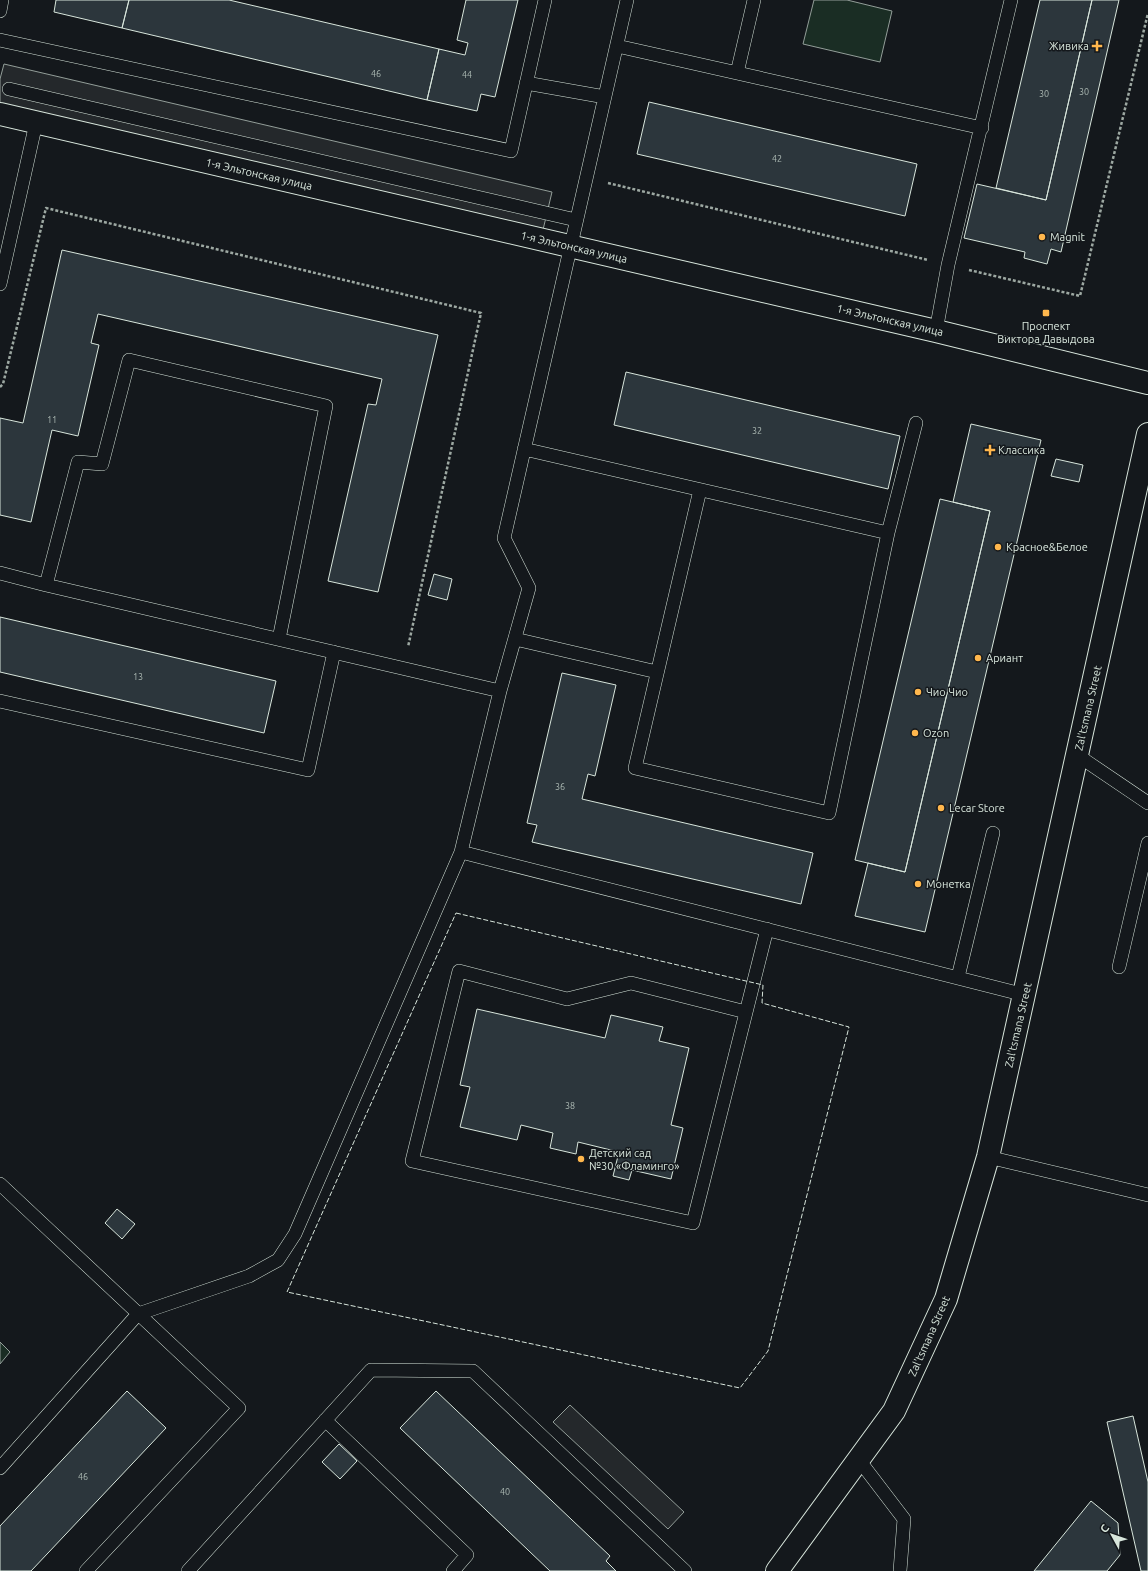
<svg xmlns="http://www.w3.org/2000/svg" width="1148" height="1571" font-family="Ubuntu,sans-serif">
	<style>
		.green { fill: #1a2d24; stroke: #939e99 }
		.parking { fill: #24282b; stroke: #939e99 }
		.building { fill: #2c363c; stroke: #d8e6dc }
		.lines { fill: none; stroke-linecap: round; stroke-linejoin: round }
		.lane-casing { stroke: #d8e6dc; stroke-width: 14 }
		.street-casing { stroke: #d8e6dc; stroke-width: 24 }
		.secondary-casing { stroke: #d8e6dc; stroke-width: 24 }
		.path { stroke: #9da8a2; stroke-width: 2.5; stroke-dasharray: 3 2; stroke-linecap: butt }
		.lane { stroke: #14181c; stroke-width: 13 }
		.street { stroke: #14181c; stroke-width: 22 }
		.secondary { stroke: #14181c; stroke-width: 22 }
		.fence { stroke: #d8e6dc; stroke-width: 1; stroke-dasharray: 5 2; stroke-linecap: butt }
		.poi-dot { fill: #ffb74d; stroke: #14181c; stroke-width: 1.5 }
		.labels { text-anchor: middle; stroke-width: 3; stroke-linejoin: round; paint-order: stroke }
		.number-label { font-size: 9px; fill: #adbab4 }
		.poi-label { font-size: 11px; fill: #d8e6dc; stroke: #14181c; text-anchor: start }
		.street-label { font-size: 11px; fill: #d8e6dc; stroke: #14181c }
	</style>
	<rect width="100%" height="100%" fill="#14181c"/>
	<path class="green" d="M814 0H847L892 11 880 62 803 44Z
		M0 1342 10 1352 0 1364Z"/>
	<path class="parking" d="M4 64 552 192 542 234 0 108V79Z
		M570 1405 684 1512 668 1529 553 1422Z"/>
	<path class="building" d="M56 0H129L122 28 54 12Z
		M129 0H229L439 49 427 100 122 28Z
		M466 0H518L495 97 481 94 477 111 427 100 439 49 465 55 468 43 457 40Z
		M1040 0H1092L1046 200 996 188Z
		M1092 0H1119L1061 252 1051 249 1047 264 1024 258 1025 252 964 238 977 184 1046 200Z
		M649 102 917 164 905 216 637 154Z
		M62 250 438 335 378 592 328 581 368 404 376 405 382 379 98 314 91 343 99 345 78 436 52 430 31 522 0 515V418L23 423Z
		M626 372 900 436 888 489 614 425Z
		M971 424 1041 440 925 932 855 916 868 863 905 872 990 511 953 502Z
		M1056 459 1083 465 1079 482 1051 476Z
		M940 499 990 511 905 872 855 860Z
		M434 574 452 579 447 600 428 595Z
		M0 617 276 681 264 733 0 672Z
		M562 673 616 685 595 776 588 774 582 799 813 853 801 904 532 842 537 825 527 823Z
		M477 1009 605 1038 611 1015 663 1027 659 1041 689 1048 671 1125 683 1128 671 1179 632 1170 629 1180 613 1176 619 1152 578 1142 576 1154 550 1148 553 1133 521 1125 517 1140 460 1127 470 1087 460 1085Z
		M117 1209 135 1224 122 1239 105 1223Z
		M127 1391 166 1428 31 1571H0V1526Z
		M436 1391 610 1556 606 1561 616 1571H550L400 1428Z
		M1133 1416 1148 1482V1571H1141L1107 1422Z
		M339 1444 357 1461 340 1479 322 1462Z
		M1091 1501 1118 1523 1120 1555 1107 1571H1034Z"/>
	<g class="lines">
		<defs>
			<path id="lane" d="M0 11 2 0
				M0 40 511 151 545 0
				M617 46 982 128
				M737 73 754 0
				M526 83 605 97
				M9 89 576 220
				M0 284 36 123
				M936 331 948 265 1011 0
				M524 449 888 533
				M700 490 635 768 829 813 888 533 916 423
				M0 573 46 585 500 691
				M46 585 78 462 102 464 129 360 326 406 279 639
				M515 639 657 672
				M0 701 308 770 334 652
				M1077 755 1148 803
				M461 852 1025 995
				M1119 967 1148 843
				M958 977 993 833
				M746 1012 631 983 567 999 459 971 412 1161 693 1223 767 929
				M988 1157 1148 1195
				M0 1184 239 1408 86 1571
				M325 1420 467 1555 453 1571
				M859 1460 904 1519 900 1571
				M0 1468 138 1314 249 1276 278 1260 295 1234 461 852 500 691 529 588 504 538 627 0
				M188 1571 371 1370 473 1371 685 1571"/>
			<path id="street" d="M0 114 936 331 1148 383"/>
			<path id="secondary" d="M777 1571 894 1411 946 1299 988 1157 1148 434"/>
		</defs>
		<use href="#lane" class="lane-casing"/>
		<use href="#street" class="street-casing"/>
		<use href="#secondary" class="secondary-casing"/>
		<path class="path" d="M608 183 928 260
			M969 270 1080 296 1148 13
			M0 387 3 384 46 208 481 313 408 647"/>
		<use href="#lane" class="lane"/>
		<use href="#street" class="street"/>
		<use href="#secondary" class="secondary"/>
		<path class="fence" d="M456 913 763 985 762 1003 849 1027 768 1351 740 1388 287 1292Z"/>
	</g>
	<g class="poi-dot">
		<path d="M1095 40h4v4h4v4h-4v4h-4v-4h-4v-4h4z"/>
		<circle cx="1042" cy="237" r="4"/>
		<rect x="1042" y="309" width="8" height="8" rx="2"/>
		<path d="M988 444h4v4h4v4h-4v4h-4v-4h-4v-4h4z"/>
		<circle cx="998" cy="547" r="4"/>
		<circle cx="978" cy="658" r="4"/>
		<circle cx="918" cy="692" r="4"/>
		<circle cx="915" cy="733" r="4"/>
		<circle cx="941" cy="808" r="4"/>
		<circle cx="918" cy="884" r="4"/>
		<circle cx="581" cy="1159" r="4"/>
	</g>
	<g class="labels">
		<g class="number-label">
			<text x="376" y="77">46</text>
			<text x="467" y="78">44</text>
			<text x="1084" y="95">30</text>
			<text x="1044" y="97">30</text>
			<text x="777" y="162">42</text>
			<text x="52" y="423">11</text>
			<text x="757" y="434">32</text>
			<text x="138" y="680">13</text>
			<text x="560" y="790">36</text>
			<text x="570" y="1109">38</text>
			<text x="83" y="1480">46</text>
			<text x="505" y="1495">40</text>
		</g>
		<g class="poi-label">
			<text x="1089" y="50" text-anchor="end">Живика</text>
			<text x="1050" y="241">Magnit</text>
			<text x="1046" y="330" text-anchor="middle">Проспект<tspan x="1046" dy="13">Виктора Давыдова</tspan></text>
			<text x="998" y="454">Классика</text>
			<text x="1006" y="551">Красное&amp;Белое</text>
			<text x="986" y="662">Ариант</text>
			<text x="926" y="696">Чио Чио</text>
			<text x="923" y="737">Ozon</text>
			<text x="949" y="812">Lecar Store</text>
			<text x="926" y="888">Монетка</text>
			<text x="589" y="1157">Детский сад<tspan x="589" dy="13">№30 «Фламинго»</tspan></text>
		</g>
		<g class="street-label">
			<text transform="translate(259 174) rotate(13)" y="4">1-я Эльтонская улица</text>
			<text transform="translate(574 247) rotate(13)" y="4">1-я Эльтонская улица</text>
			<text transform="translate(890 320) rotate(13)" y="4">1-я Эльтонская улица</text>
			<text transform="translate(1088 708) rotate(-77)" y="4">Zal'tsmana Street</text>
			<text transform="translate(1018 1025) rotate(-77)" y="4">Zal'tsmana Street</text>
			<text transform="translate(929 1336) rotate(-66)" y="4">Zal'tsmana Street</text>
		</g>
	</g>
	<g transform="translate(1112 1535) rotate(310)" stroke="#14181c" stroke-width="3" paint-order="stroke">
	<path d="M0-3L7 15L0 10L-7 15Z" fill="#d8e6dc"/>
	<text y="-6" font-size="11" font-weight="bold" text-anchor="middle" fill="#d8e6dc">С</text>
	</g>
</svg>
